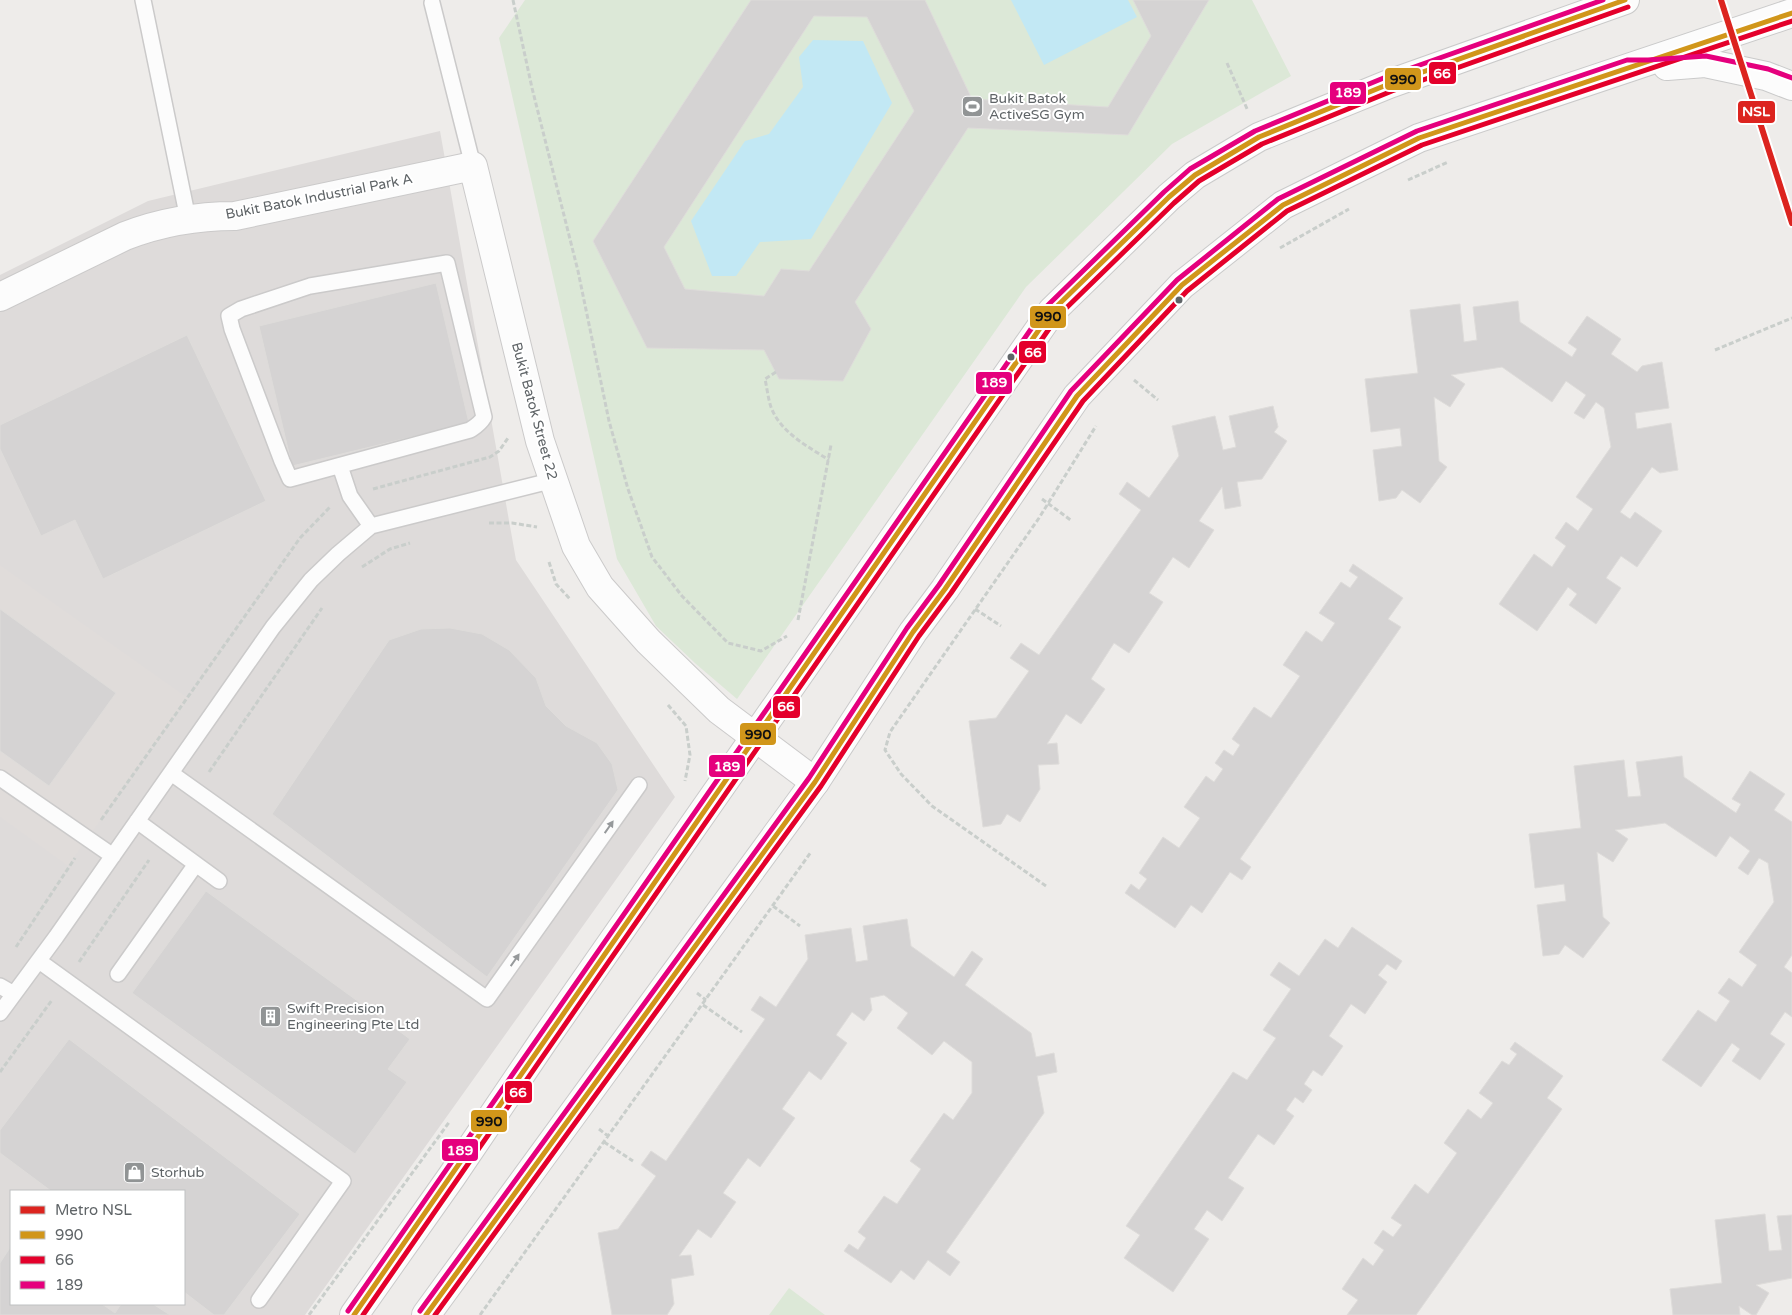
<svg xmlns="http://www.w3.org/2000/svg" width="1792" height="1315" font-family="'Varela Round',sans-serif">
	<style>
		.industrial { fill: #dedbda; fill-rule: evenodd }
		.education { fill: #e0dcda }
		.green { fill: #dce8d7 }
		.water { fill: #c2e8f4 }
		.building { fill: #d5d3d3; stroke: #dedcda; fill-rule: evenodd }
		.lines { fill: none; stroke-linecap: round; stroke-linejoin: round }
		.lane-casing { stroke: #cbcaca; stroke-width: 18 }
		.street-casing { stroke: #cbcaca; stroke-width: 30 }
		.secondary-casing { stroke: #cacaca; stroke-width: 30 }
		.path { stroke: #c9cecb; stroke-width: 3; stroke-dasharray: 5 2.5; stroke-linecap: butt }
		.lane { stroke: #fcfcfc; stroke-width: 15 }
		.street { stroke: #fcfcfc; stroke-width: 28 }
		.secondary { stroke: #fcfcfc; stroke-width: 28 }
		.bus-1-casing { stroke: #fff; stroke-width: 9 }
		.bus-2-casing { stroke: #fff; stroke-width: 9 }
		.bus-3-casing { stroke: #fff; stroke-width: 9 }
		.bus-1 { stroke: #d1961a; stroke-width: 5 }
		.bus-2 { stroke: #e4002b; stroke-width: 5 }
		.bus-3 { stroke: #e5007d; stroke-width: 5 }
		.metro-1-casing { stroke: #fff; stroke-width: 10 }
		.metro-1 { stroke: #dc241f; stroke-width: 6 }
		.oneway { fill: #96999b }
		.bus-dot { fill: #5f6467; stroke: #fff; stroke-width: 2 }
		.labels { text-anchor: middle; stroke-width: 4; stroke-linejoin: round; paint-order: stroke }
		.poi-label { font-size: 14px; fill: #5f6467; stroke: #fff; text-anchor: start }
		.street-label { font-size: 14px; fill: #5f6467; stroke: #fff }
		.line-badge { stroke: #fff; stroke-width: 2 }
		.badge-label { font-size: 14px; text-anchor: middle; font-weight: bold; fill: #fff }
		.pale-badge-label { font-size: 14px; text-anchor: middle; font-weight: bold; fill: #111 }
	</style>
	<rect width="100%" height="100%" fill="#eeecea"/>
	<path class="industrial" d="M440 131 516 560 675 797 305 1315H0V275L148 201ZM11 1191H184V1304H11Z"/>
	<path class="education" d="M0 565 188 698 68 866 0 817Z"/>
	<path class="green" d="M525 0H1252L1291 76 1172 144 1026 287 737 699 696 664 656 626 617 559 499 38Z
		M789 1288 825 1315H769Z"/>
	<path class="water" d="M1011 0H1128L1137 17 1044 65Z
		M813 40 863 41 892 103 811 239 760 242 736 276H712L691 221 745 141 769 134 803 87 799 57Z"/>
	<path class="building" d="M751 0H925L972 99 1108 107 1151 36 1133 0H1209L1128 135 968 128 855 302 871 329 843 381 779 379 764 350 647 348 593 241ZM814 16 867 17 914 111 809 271 781 269 764 296 685 289 664 247Z
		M436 283 469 423 292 466 259 326Z
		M1518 301 1520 322 1572 357 1577 349 1568 343 1587 316 1621 339 1611 354 1637 372 1642 366 1662 362 1669 408 1635 413 1637 429 1671 423 1678 470 1660 473 1652 467 1620 512 1630 519 1635 512 1662 531 1637 567 1621 556 1606 578 1621 588 1596 624 1569 605 1577 594 1568 587 1537 631 1499 604 1534 554 1552 567 1566 546 1555 538 1566 522 1578 531 1593 509 1576 497 1611 447 1604 408 1596 402 1584 419 1574 413 1586 395 1566 381 1552 402 1502 367 1451 375 1465 384 1450 407 1434 397 1439 461 1447 467 1420 503 1402 490 1396 498 1379 501 1373 450 1402 446 1400 428 1371 432 1365 379 1418 373 1410 310 1460 304 1464 342 1477 340 1473 307Z
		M187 335 266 501 103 579 75 520 41 536 0 449V425Z
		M1273 406 1278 427 1274 432 1287 441 1262 479 1237 482 1241 506 1225 509 1222 487 1199 521 1214 530 1189 568 1173 557 1149 593 1163 602 1129 653 1114 643 1091 679 1105 689 1081 724 1066 714 1047 744 1057 743 1059 764 1038 765 1040 789 1020 822 1007 814 1001 824 983 827 969 721 996 718 1029 671 1010 658 1021 643 1039 655 1141 510 1119 494 1127 482 1149 498 1179 456 1172 426 1215 416 1223 450 1236 447 1229 416Z
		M1353 564 1403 598 1388 619 1401 627 1240 859 1251 867 1242 880 1230 872 1202 913 1191 905 1175 928 1125 893 1131 884 1139 890 1147 879 1139 873 1163 837 1179 848 1200 818 1184 807 1206 776 1214 782 1223 769 1215 763 1224 750 1233 756 1240 745 1232 739 1254 707 1271 718 1300 676 1283 665 1306 631 1322 642 1335 623 1319 613 1341 582 1350 588 1358 577 1349 571Z
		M0 609 116 693 49 786 0 751Z
		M450 628 482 634 509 650 536 678 546 706 566 726 597 743 612 764 618 790 487 977 272 814 389 640 421 629Z
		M1682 756 1684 777 1736 813 1741 804 1732 799 1750 771 1785 794 1774 810 1792 822V955L1784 967 1792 973V1017L1785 1012 1770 1034 1785 1044 1760 1080 1732 1061 1740 1049 1732 1043 1701 1087 1662 1060 1698 1010 1716 1022 1730 1001 1718 993 1729 978 1742 987 1757 965 1739 952 1774 902 1768 863 1759 858 1748 875 1738 868 1750 851 1730 836 1716 857 1665 823 1615 830 1628 839 1613 862 1597 852 1603 917 1610 923 1583 958 1565 945 1559 954 1543 956 1537 905 1566 901 1564 884 1535 888 1529 834 1581 828 1574 766 1624 760 1628 797 1641 796 1636 762Z
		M206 891 410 1039 388 1069 407 1082 355 1154 132 993Z
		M907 919 911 946 954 977 972 951 983 959 965 985 1031 1033 1036 1057 1054 1053 1057 1072 1037 1076 1044 1113 946 1252 960 1262 950 1276 928 1260 914 1280 901 1270 891 1283 844 1251 849 1244 858 1250 866 1238 858 1232 884 1196 897 1204 921 1169 910 1161 944 1113 953 1120 972 1093V1062L944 1041 932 1055 897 1028 908 1013 884 995 870 998 872 1010 864 1021 852 1012 836 1035 847 1043 821 1080 809 1071 782 1109 795 1118 760 1167 748 1158 723 1193 736 1202 711 1238 698 1229 679 1256 691 1255 694 1275 671 1279 674 1304 667 1315H612L598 1233 618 1229 656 1176 641 1165 651 1151 666 1161 765 1019 751 1010 760 996 776 1007 808 959 805 935 851 928 856 962 868 960 863 926Z
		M1352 927 1402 961 1396 970 1387 964 1378 975 1387 982 1365 1014 1351 1004 1329 1036 1343 1046 1322 1076 1313 1070 1304 1084 1312 1090 1303 1103 1295 1097 1286 1110 1294 1116 1274 1145 1258 1134 1228 1178 1244 1188 1222 1221 1207 1210 1194 1229 1209 1239 1173 1292 1124 1258 1140 1235 1126 1226 1233 1072 1247 1080 1276 1038 1263 1030 1291 989 1270 975 1279 962 1299 976 1325 939 1338 948Z
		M69 1039 300 1214 224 1315H214L184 1292V1191H51L0 1153V1130Z
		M1515 1042 1563 1076 1547 1098 1562 1109 1416 1315H1347L1358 1300 1342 1289 1363 1258 1373 1266 1384 1250 1374 1243 1383 1230 1393 1237 1402 1225 1391 1218 1415 1184 1428 1194 1457 1153 1444 1143 1468 1109 1481 1119 1493 1103 1479 1093 1502 1061 1509 1065 1517 1054 1510 1049Z
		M1765 1214 1769 1251 1782 1250 1777 1216 1792 1215V1278L1756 1285 1769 1293 1756 1315H1752L1739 1306 1740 1315H1673L1670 1289 1722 1283 1715 1220Z
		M11 1246V1304H102L115 1313 121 1304H153L170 1315H0V1263Z"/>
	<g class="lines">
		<defs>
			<path id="lane" d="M143 0 188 219
				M432 3 473 166
				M447 263 484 417C480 424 476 426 470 430L290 479 282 461 232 329 229 316 241 309 310 286Z
				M340 466 350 496 371 526
				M171 773 487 999 639 785
				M0 778 113 856
				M137 821 219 881
				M39 961 343 1181 259 1300
				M118 974 196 864
				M0 986 14 994
				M0 1013 56 937 273 627 311 580 338 554 371 526 554 480"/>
			<path id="street" d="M0 297 125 236C161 222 197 216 235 216L473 166 540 441 576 546 600 587 648 641 719 710 815 782"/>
			<path id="secondary" d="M1667 66 1705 63 1766 76 1792 86
				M354 1315 452 1176 544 1040 1052 311 1169 197 1195 175 1259 137 1389 84 1625 0
				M426 1315 815 782 913 632 945 589 1077 396 1182 285 1283 205 1419 138 1792 13"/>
		</defs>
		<use href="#lane" class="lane-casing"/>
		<use href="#street" class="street-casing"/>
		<use href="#secondary" class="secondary-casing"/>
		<path class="path" d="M513 0 532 88 578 271 609 421 628 489 652 557 682 596 728 643 761 651 787 636
			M1227 63 1248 111
			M1408 180 1448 162
			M1280 248 1349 209
			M1715 350 1792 318
			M776 372 765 379C767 388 768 398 771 407 780 432 807 446 829 460
			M1134 380 1158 400
			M373 489 490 457 499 451 508 438
			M1042 499 1072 521
			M489 523H512L537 527
			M549 562 556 584 570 599
			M362 567 390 549 410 543
			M975 609 1001 626
			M798 620 831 445
			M668 705 686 726 690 755 685 781
			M209 772 322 608
			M101 820 300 538 330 507
			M1046 886 932 806 901 774 885 750 890 732 1039 518 1096 426
			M773 906 800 926
			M16 947 75 858
			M79 962 149 860
			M697 993 706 1000
			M703 1005 742 1032
			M0 1072 52 1000
			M599 1129 608 1136
			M604 1142 633 1161
			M309 1315 450 1121
			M480 1315 811 852"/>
		<use href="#lane" class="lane"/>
		<use href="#street" class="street"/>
		<use href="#secondary" class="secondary"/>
		<defs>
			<path id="bus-1" d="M354 1315 1052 311 1169 197 1195 175 1259 137 1389 84 1625 0
				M426 1315 815 782 913 632 945 589 1077 396 1182 285 1283 205 1419 138 1792 13"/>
			<path id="bus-2" d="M363 1315 1058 316 1174 203 1199 181 1262 144 1392 91 1628 7
				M435 1315 821 786 919 636 951 593 1083 401 1187 291 1287 211 1422 145 1792 21"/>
			<path id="bus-3" d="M348 1311 1047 306 1164 192 1190 169 1255 131 1386 77 1603 0
				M420 1311 809 778 907 628 939 585 1071 391 1177 280 1278 199 1417 131 1627 60H1648L1706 56 1768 69 1792 78"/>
		</defs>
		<use href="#bus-1" class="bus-1-casing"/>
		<use href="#bus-2" class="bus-2-casing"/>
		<use href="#bus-3" class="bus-3-casing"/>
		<use href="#bus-1" class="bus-1"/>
		<use href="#bus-2" class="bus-2"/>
		<use href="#bus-3" class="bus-3"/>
		<defs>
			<path id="metro-1" d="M1721 0 1792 223"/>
		</defs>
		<use href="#metro-1" class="metro-1-casing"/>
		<use href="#metro-1" class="metro-1"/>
	</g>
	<defs><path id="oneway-solid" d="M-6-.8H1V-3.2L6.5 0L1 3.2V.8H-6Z" transform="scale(1.25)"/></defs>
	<g class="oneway">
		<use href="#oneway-solid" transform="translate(609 827) rotate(-55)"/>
		<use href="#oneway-solid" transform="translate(515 960) rotate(-55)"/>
	</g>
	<defs>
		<symbol id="stadium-square" viewBox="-11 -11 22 22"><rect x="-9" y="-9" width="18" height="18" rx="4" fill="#919495" stroke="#fff"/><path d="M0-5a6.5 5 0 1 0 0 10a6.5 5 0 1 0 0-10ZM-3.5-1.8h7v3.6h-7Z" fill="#fff"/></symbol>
		<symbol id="building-square" viewBox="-11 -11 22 22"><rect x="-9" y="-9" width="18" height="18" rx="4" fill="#919495" stroke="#fff"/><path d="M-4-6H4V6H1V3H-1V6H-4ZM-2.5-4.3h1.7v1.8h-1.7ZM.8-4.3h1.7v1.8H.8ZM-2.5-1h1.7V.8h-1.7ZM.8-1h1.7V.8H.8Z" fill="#fff"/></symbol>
		<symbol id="shop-square" viewBox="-11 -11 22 22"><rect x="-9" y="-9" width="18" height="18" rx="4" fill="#919495" stroke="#fff"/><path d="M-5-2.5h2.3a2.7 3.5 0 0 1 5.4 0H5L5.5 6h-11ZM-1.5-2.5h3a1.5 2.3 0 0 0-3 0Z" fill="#fff"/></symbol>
	</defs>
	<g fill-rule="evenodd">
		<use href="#stadium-square" x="960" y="94" width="25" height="25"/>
		<use href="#building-square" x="258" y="1004" width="25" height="25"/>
		<use href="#shop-square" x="122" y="1160" width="25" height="25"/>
	</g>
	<g class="bus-dot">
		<circle cx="1179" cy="300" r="4.5"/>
		<circle cx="1011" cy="357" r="4.5"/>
	</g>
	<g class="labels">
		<g class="poi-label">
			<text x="989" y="103">Bukit Batok<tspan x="989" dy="16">ActiveSG Gym</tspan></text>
			<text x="287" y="1013">Swift Precision<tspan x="287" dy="16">Engineering Pte Ltd</tspan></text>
			<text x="151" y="1177">Storhub</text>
		</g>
		<g class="street-label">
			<text transform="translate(319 196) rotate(-11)" y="5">Bukit Batok Industrial Park A</text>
			<text transform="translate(535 411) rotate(75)" y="5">Bukit Batok Street 22</text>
		</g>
	</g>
	<g class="line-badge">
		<rect x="1428" y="61" width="29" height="24" rx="5" fill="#e4002b"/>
		<rect x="1384" y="67" width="38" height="24" rx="5" fill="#d1961a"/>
		<rect x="1329" y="81" width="38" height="24" rx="5" fill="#e5007d"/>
		<rect x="1737" y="100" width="39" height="24" rx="5" fill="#dc241f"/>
		<rect x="1029" y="305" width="38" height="24" rx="5" fill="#d1961a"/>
		<rect x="1018" y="340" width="29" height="24" rx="5" fill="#e4002b"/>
		<rect x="975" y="371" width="38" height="24" rx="5" fill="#e5007d"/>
		<rect x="772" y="695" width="29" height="24" rx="5" fill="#e4002b"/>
		<rect x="739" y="722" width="38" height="24" rx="5" fill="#d1961a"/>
		<rect x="708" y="754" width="38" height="24" rx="5" fill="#e5007d"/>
		<rect x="504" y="1080" width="29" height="24" rx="5" fill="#e4002b"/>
		<rect x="470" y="1109" width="38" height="24" rx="5" fill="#d1961a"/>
		<rect x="441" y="1138" width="38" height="24" rx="5" fill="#e5007d"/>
	</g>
	<g class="badge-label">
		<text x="1442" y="78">66</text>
		<text x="1348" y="97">189</text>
		<text x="1756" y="116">NSL</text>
		<text x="1033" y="357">66</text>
		<text x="994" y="387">189</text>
		<text x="786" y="711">66</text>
		<text x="727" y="771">189</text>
		<text x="518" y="1097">66</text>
		<text x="460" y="1155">189</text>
	</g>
	<g class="pale-badge-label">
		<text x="1403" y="84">990</text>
		<text x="1048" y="321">990</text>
		<text x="758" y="739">990</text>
		<text x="489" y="1126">990</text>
	</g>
	<rect x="10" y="1190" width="175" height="115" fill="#ffffff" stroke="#bfc1c2"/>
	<rect x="20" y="1206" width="25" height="8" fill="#dc241f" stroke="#bfc1c2"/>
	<text x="55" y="1215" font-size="15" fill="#5f6467">Metro NSL</text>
	<rect x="20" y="1231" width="25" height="8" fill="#d1961a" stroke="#bfc1c2"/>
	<text x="55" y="1240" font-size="15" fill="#5f6467">990</text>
	<rect x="20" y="1256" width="25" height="8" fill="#e4002b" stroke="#bfc1c2"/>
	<text x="55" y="1265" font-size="15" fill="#5f6467">66</text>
	<rect x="20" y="1281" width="25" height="8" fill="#e5007d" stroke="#bfc1c2"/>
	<text x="55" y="1290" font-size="15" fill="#5f6467">189</text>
</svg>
